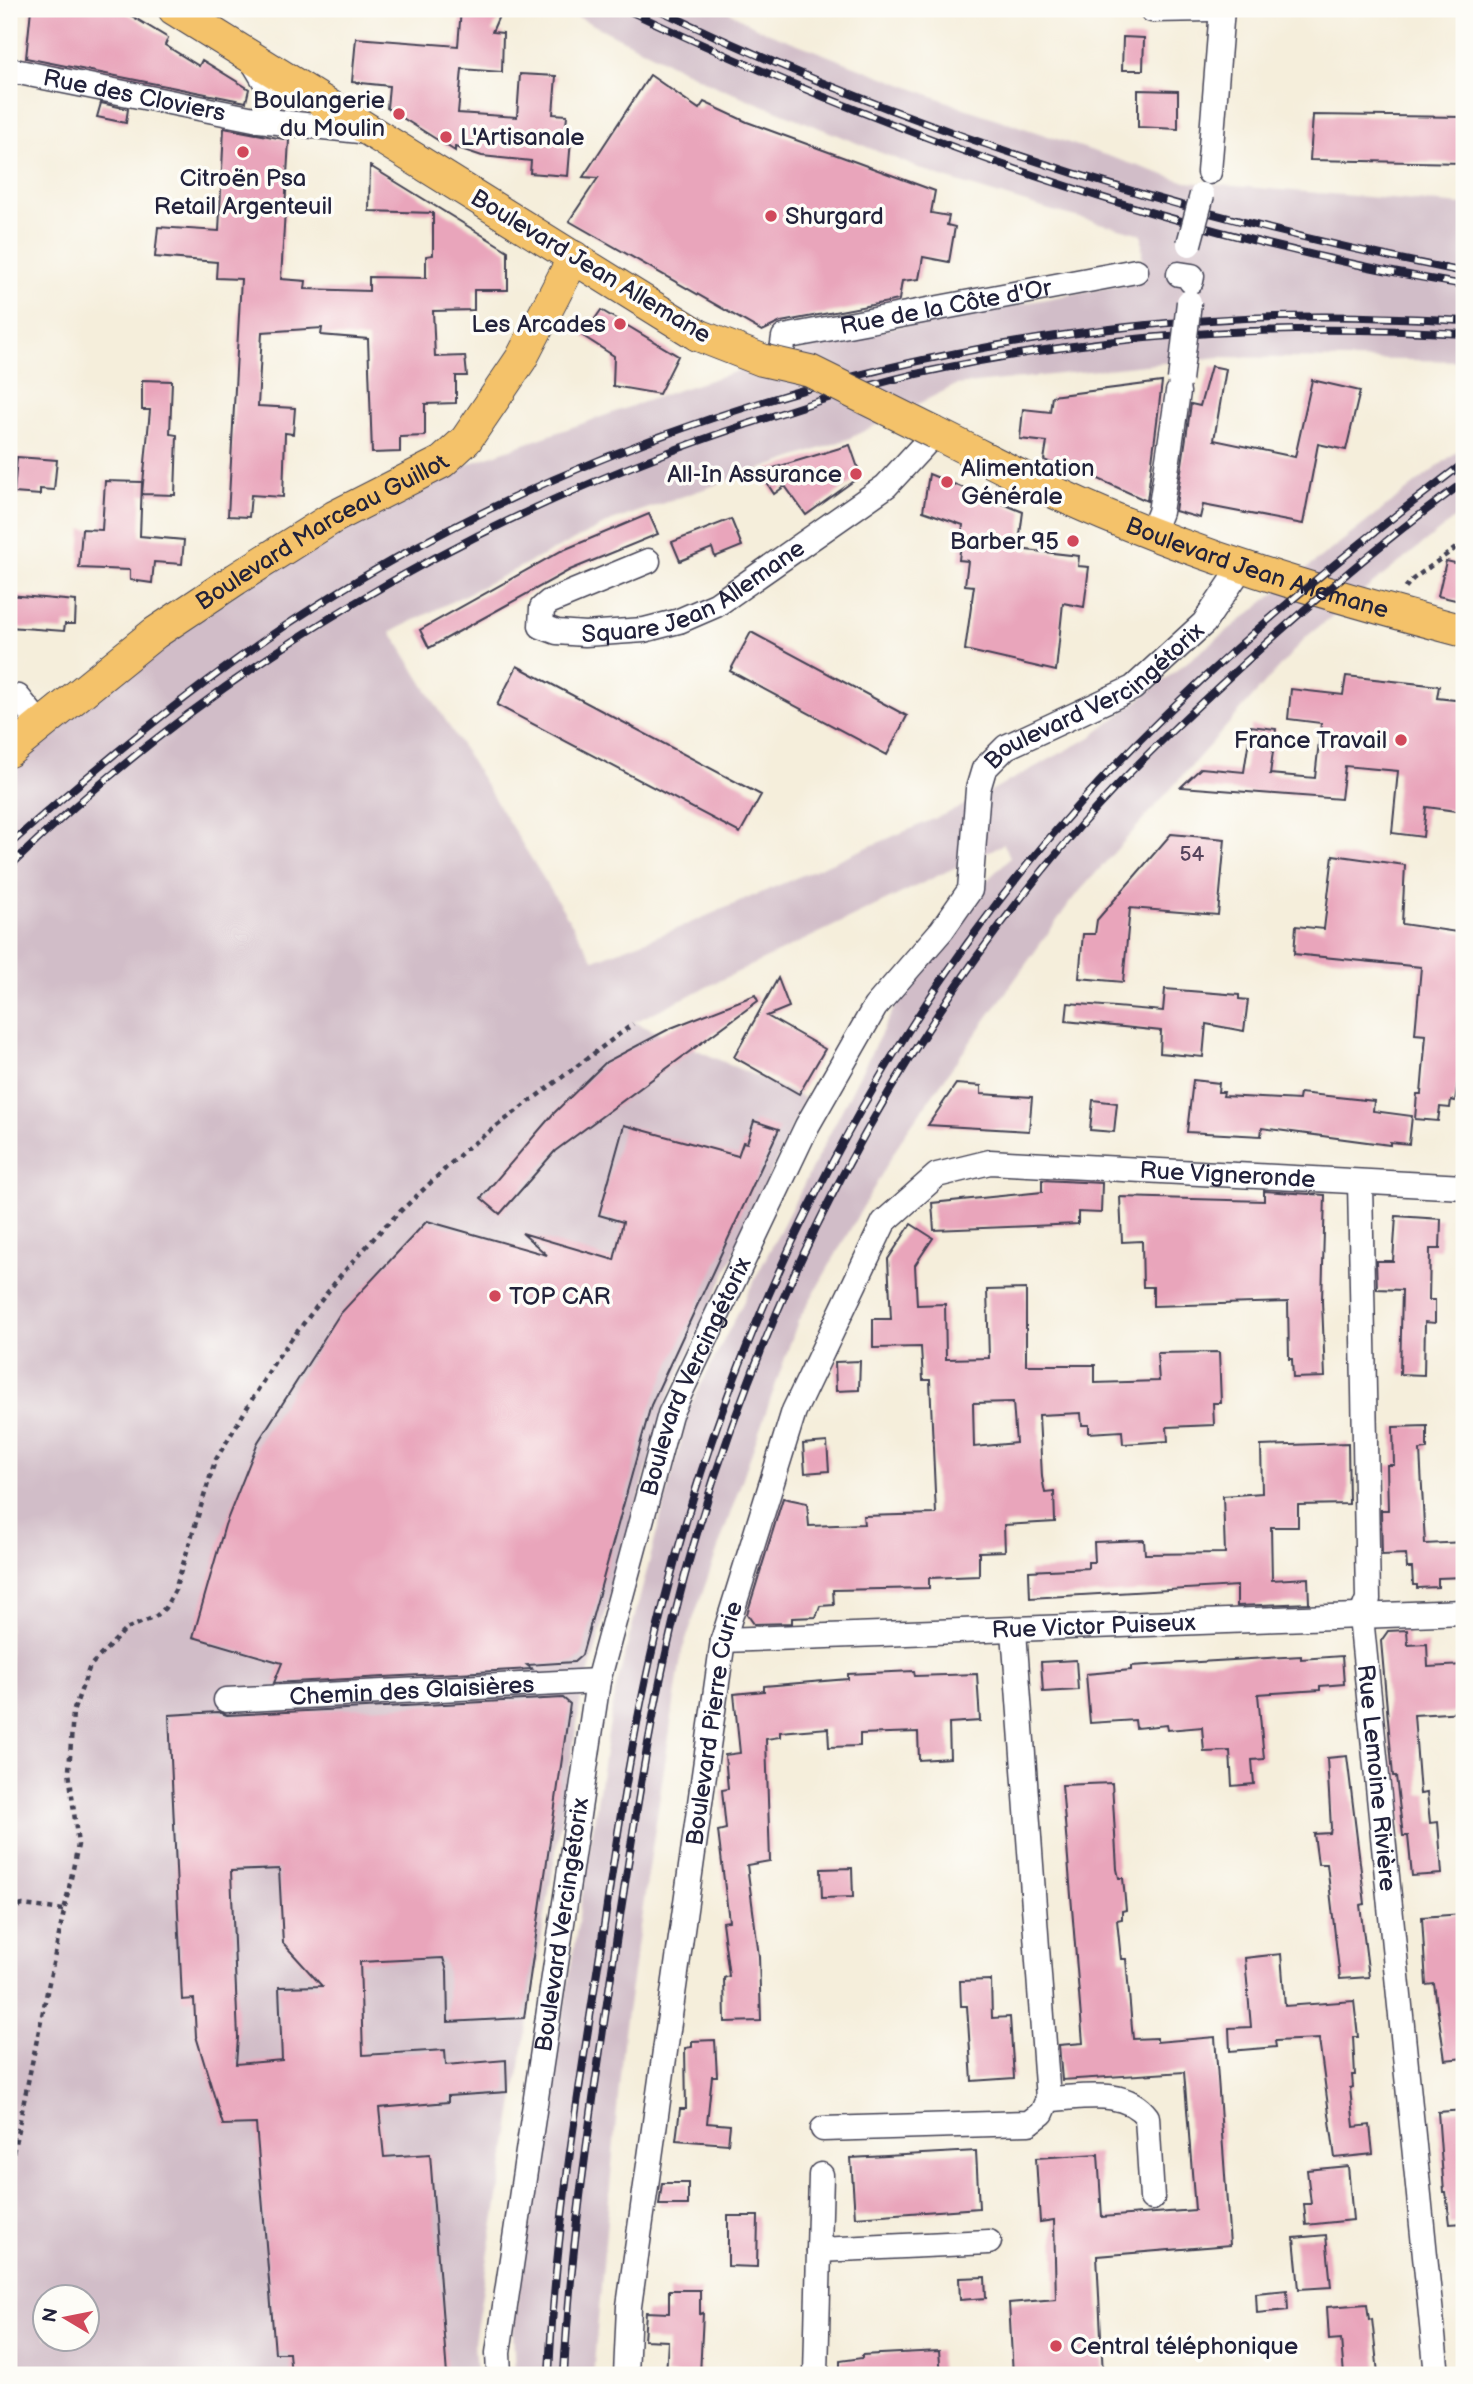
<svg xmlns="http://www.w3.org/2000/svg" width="1473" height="2384" font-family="'Balsamiq Sans',sans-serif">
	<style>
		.industrial { fill: #d1bdc8; fill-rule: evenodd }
		.building { fill: #e9a5bb; fill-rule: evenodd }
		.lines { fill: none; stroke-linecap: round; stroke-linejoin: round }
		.minor-casing { stroke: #424153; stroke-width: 27 }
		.major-casing { stroke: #424153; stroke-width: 34 }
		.path { stroke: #424153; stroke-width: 4.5; stroke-dasharray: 5 5; stroke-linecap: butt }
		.minor { stroke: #fff; stroke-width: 24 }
		.major { stroke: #f4c26a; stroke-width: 32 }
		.rail-casing { stroke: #22223b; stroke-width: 8 }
		.rail { stroke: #fdfcf7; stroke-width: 5; stroke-dasharray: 16; stroke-linecap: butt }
		.minor-bridge-casing { stroke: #424153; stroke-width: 27; stroke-linecap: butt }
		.major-bridge-casing { stroke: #424153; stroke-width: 34; stroke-linecap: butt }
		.minor-bridge { stroke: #fff; stroke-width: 24 }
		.major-bridge { stroke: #f4c26a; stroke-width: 32 }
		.poi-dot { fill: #d1495b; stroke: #fdfcf7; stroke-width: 2.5 }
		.labels { text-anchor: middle; stroke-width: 7; stroke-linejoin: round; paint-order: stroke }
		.number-label { font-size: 21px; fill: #54435b }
		.street-label { font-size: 24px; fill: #22223b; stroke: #fdfcf7 }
		.poi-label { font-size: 24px; fill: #22223b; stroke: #fdfcf7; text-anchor: end }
	</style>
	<rect width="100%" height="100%" fill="#fdfcf7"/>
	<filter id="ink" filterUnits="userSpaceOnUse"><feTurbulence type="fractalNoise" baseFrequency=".0143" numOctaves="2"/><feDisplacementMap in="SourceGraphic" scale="14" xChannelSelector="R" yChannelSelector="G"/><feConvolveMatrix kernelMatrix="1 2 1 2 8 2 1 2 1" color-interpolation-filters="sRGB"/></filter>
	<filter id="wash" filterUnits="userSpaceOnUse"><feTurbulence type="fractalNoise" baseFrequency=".00686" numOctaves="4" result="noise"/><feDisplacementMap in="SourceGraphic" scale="28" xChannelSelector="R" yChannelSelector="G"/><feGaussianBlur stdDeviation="1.57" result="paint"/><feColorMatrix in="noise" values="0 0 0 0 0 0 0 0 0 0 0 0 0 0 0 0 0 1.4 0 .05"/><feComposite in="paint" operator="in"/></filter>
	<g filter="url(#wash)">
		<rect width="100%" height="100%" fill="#f5eedb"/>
		<path class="industrial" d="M562 9H724L759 29 961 107 1186 182 1464 205V361L1220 357 956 385 848 439 612 521 391 632 594 960 676 929 957 809 1091 737 1464 446V511L1306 637 1071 901 904 1135 798 1321 682 1651 624 2032 593 2375H515L513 2330 614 1696 690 1406 907 983 982 885 1010 858 1004 844 634 1022 805 1098 666 1403 581 1700 474 2342 476 2375H9V770L62 720 257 578 465 465 666 394 844 337 1142 281V234L1049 210 941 177 713 85ZM46 2296H88V2338H46Z"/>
		<g id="blocks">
			<path class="building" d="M31 9H120L168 38 165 45 199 66 202 60 249 89 246 102 26 58Z
				M461 9H502L492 32 503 33 502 72 462 69 458 113 517 117 520 74 556 76 553 114 567 115 565 138 571 139 568 176 530 173 531 161 482 156 455 147V151L387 108 389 86 352 82 356 38 458 46Z
				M1123 37 1144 38 1143 70H1122Z
				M650 75 699 109 704 102 747 122 935 191 931 213 949 216 947 225 955 227 949 262 923 257 919 279 902 281 899 300 781 322 762 331 569 221 598 178 583 177Z
				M1138 90 1178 91V129L1138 127Z
				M101 103 128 109 126 123 97 117Z
				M1313 115 1464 117V163L1310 160Z
				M224 128 289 140 281 279 306 281 305 289 369 291V277L426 278V256L433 255V213L369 211 370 166 508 251V290H474V310L433 311 435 357 465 356 467 376H456V403L425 404V436L400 437V452L372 453 368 339 321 335 322 328 262 332 258 406 295 408 293 434 285 433 283 497 251 495 249 517 228 516 241 279 216 278 217 262 155 257 158 227 219 231Z
				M601 310 678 356 659 394 613 386 614 356 583 336Z
				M1211 366 1226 369 1214 440 1295 457 1312 380 1360 391 1346 450 1318 444 1303 524 1203 505 1200 518 1175 511 1191 404 1200 406Z
				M142 380 172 381 170 434 177 435 175 495 142 494 150 410H142Z
				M1162 382 1147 501 1068 465V470L1044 460 1047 442 1020 439 1023 409 1050 412 1052 396Z
				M850 445 858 468 855 480 806 515 785 486 774 494 760 472Z
				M17 457 57 460 54 490 40 489V495L14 493Z
				M929 474 1023 512 1018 549 1079 556 1078 566 1089 567 1084 607 1063 603 1056 671 965 650 974 586 965 585 968 561 959 560 963 525 923 511Z
				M105 481 142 482 140 536 184 540 182 564 154 562 152 583 130 580V570L79 568 82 529 102 530Z
				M649 514 658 534 570 570 429 648 420 630 561 551Z
				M731 519 742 546 715 557 712 548 680 561 672 542Z
				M1446 561 1464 565V602L1438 596Z
				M9 595 76 601 75 624H65L64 631 9 627Z
				M751 632 907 716 887 755 730 671Z
				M517 666 761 795 740 833 497 705Z
				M1346 676 1439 686 1437 698 1464 701V812L1426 807 1423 837 1392 833 1398 771 1345 766 1341 799 1181 787 1201 768 1244 772 1251 726 1276 729 1270 774 1315 778 1321 723 1288 719 1291 689 1343 695Z
				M1171 834 1225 839 1218 915 1130 908 1123 982 1079 978 1083 934H1095L1097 920Z
				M1333 855 1405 865 1402 924 1464 933 1459 1076 1455 1101 1451 1100 1450 1108 1440 1107 1438 1121 1415 1119 1417 1094H1421L1426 1035 1415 1034 1421 967 1294 954 1296 926 1324 929Z
				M778 978 789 1007 767 1016 825 1049 799 1094 734 1057Z
				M1165 989 1239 995V999L1248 1000 1244 1031 1206 1024 1203 1057 1160 1053 1161 1031 1066 1021 1068 1003 1163 1011Z
				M755 995 758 1001 555 1151 500 1214 481 1198 553 1114 606 1062 671 1028Z
				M1193 1080 1219 1083 1218 1092H1224L1223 1096 1299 1100 1300 1093 1374 1101 1373 1111 1412 1116 1409 1144 1390 1142V1145L1262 1128 1261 1136 1187 1132Z
				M956 1084 981 1086V1094L1032 1097 1029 1131 928 1125Z
				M1093 1100 1117 1103 1114 1132 1090 1130Z
				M754 1121 779 1129 651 1405 582 1655 574 1662 527 1665 532 1669 274 1683 282 1663 193 1637 225 1525 258 1442 339 1315 427 1221 547 1255 522 1233 614 1260 623 1222 599 1215 624 1125 738 1156 743 1142 747 1143Z
				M1042 1180 1102 1183 1101 1213 1078 1212V1224L934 1230 932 1203 1042 1192Z
				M1264 1191 1325 1195 1322 1301 1325 1377 1293 1378 1292 1359H1289L1288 1302 1153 1306V1287H1143L1142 1241 1122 1242 1120 1197 1264 1201Z
				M1396 1216 1441 1219 1440 1249H1430L1429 1300H1435V1323L1425 1322 1424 1375 1400 1374 1402 1290 1377 1289 1376 1261H1393Z
				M911 1224 933 1238 915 1265 917 1305 945 1304 946 1359 989 1358 987 1290 1026 1289V1365H1095V1383L1159 1381 1157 1353 1219 1352 1221 1403H1213L1214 1425 1167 1427 1168 1441 1123 1444 1122 1431 1089 1433V1425H1082L1081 1413 1039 1415 1042 1477 1045 1493 1054 1492 1055 1522 1004 1525 1005 1551 979 1552V1576L929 1578V1588L833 1590 834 1605 820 1606 816 1617 792 1618V1623L754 1624 747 1614 783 1498 807 1503 809 1526 864 1524 863 1516 936 1514 930 1380H923L921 1347 873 1348V1319H891L888 1259ZM1013 1402 1016 1443 974 1447 973 1403Z
				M860 1361 859 1390 836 1391 835 1362Z
				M1427 1426V1449L1420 1450 1425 1544 1464 1542V1577L1438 1578V1587L1417 1588V1585H1413L1412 1568H1407L1406 1554 1382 1555 1381 1510H1388L1387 1465H1394L1393 1427Z
				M827 1442 829 1471 805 1473 803 1444Z
				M1348 1443 1349 1504 1298 1505V1527H1271L1272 1580 1308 1578 1309 1603 1237 1606V1586L1030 1598 1029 1571 1088 1568V1562H1095L1094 1542 1144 1540 1145 1554 1225 1553 1223 1496 1262 1493 1261 1446Z
				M1407 1630 1408 1645 1427 1644 1428 1667 1464 1665V1712L1414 1715 1420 1794 1427 1793 1430 1823 1438 1822 1442 1874 1412 1876 1408 1836H1403L1396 1776H1393L1381 1641 1388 1631Z
				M1301 1656V1659L1342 1656 1344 1684 1320 1686V1690L1258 1694 1264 1759 1252 1760 1254 1784 1232 1786 1230 1751 1204 1752 1202 1727 1168 1730 1167 1725 1136 1728 1135 1720 1090 1723 1086 1674 1131 1670V1666Z
				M1076 1660 1078 1690 1043 1692 1041 1662Z
				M914 1671 915 1676 977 1674 980 1721 949 1723 950 1758 919 1760 918 1732 860 1734V1746L829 1747 828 1728 780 1732V1737L766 1739 770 1861 747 1865 759 1956 761 2021 725 2022 724 1978 729 1976 722 1922 729 1921 718 1831 726 1829 722 1790 728 1789 725 1755 740 1753 734 1694 764 1691V1686L848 1679V1674Z
				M563 1698 570 1704 524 2018 448 2022 447 1971 443 1958 360 1962 363 2055 445 2050 446 2065 506 2060 507 2092 448 2096V2102L379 2108 384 2157 430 2154 447 2375H291L289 2353H275L256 2124 223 2125 196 2036 194 1999 182 2000 169 1715 218 1712 227 1715ZM279 1869 283 1943 322 1986 279 1987 282 2060 236 2064 238 2038 231 1871Z
				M1347 1756 1365 1904 1360 1905 1369 1977 1340 1979 1327 1864H1318L1314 1834 1330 1833 1331 1828 1327 1758Z
				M1112 1783 1117 1869 1119 1878H1123L1126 1910 1122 1911V1919L1117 1920 1121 1959H1126L1133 2039 1157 2038V2042L1215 2037 1230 2245 1097 2256 1103 2375H1013L1009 2303 1056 2299 1054 2220 1040 2222 1036 2158 1098 2154 1102 2217 1195 2210 1184 2072 1062 2080 1059 2045 1083 2043 1062 1785Z
				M852 1868 853 1897 822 1898 821 1869Z
				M1462 1914 1464 2058 1445 2060 1434 1984 1426 1985 1422 1917Z
				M1281 1954 1285 2006 1354 2001 1358 2037H1353L1355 2075H1352L1353 2087 1350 2088 1354 2127 1370 2125 1373 2154 1335 2158 1319 2039 1275 2041 1276 2047 1230 2051 1229 2028 1251 2027 1245 1958Z
				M991 1980 992 2018 1010 2017 1014 2078 972 2081 967 2006H961L960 1981Z
				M715 2040 717 2076H712L707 2123 730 2125 728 2144 676 2140 680 2109H686L685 2048 692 2047V2041Z
				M1464 2110V2223L1450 2224 1446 2192H1444L1438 2112Z
				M976 2151 979 2208 855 2217 851 2158Z
				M1348 2166 1353 2220 1306 2225 1304 2204H1311L1307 2170Z
				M662 2183H688V2205H659Z
				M728 2216H758L757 2267 728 2266Z
				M1326 2235 1331 2287 1299 2289 1294 2238Z
				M985 2277 986 2298 960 2300 959 2278Z
				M669 2290H700V2314L703 2313 700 2375H666L668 2341 644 2340 646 2312 669 2313Z
				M1287 2290 1288 2310 1257 2313 1256 2293Z
				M1367 2304 1369 2320 1372 2319 1378 2373 1344 2375 1341 2339 1329 2340 1327 2307Z
				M939 2351 941 2375H840V2361L862 2358V2355Z"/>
		</g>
	</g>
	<g filter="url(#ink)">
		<use href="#blocks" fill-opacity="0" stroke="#424153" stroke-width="2"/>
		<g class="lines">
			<defs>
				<g id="minor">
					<path d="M1152 10 1212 9"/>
					<path d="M252 60 270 90 267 107 259 120"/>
					<path id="s1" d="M9 70 259 120 369 132"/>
					<path d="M1209 172 1222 9"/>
					<path d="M1179 274 1192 276 1191 281"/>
					<path id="s2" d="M780 364 784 337 1136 271"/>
					<path d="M1152 532 1160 512 1178 392"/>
					<path id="s3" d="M648 561 549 602 542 608 541 626 557 632 585 634 644 630 679 621 716 605 886 486 935 433"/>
					<path d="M9 696 18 697 39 723"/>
					<path id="s4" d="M1360 1182 1368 1599 1361 1617 1437 2375"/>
					<path id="s5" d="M723 1640 1464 1612"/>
					<path id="s6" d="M226 1700 598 1681"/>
					<path d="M1048 2099C1081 2098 1125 2087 1147 2117L1152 2198"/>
					<path d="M823 2129 1029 2123 1042 2113 1048 2099 1014 1631"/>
					<path d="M819 2250 821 2175"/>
					<path id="s7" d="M499 2375 498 2353 598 1681 670 1414 807 1126 875 1007 942 930 970 890 978 789 984 769 1006 747 1133 688 1204 623 1243 565"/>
					<path id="s8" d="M626 2375 629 2306 723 1640 794 1411 884 1222 937 1175 990 1162 1464 1187"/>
					<path d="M816 2375 819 2250 989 2242"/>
				</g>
				<g id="major">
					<path d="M174 9 698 335"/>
					<path id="s9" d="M935 433C976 453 1016 475 1058 494 1187 554 1327 595 1464 631"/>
					<path id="s10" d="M9 751 155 633 236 579 334 517 442 462 466 440 521 359 574 257"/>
				</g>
			</defs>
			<use href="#minor" class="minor-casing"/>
			<use href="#major" class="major-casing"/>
			<path class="path" d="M1405 588 1413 579 1464 542
				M9 1909 23 1905 64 1910
				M9 2172 78 1845 69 1771 73 1712 90 1666 126 1629 155 1617 165 1608 175 1590 215 1461 277 1358 340 1276 385 1226 466 1149 633 1024"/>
			<use href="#minor" class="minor"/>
			<use href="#major" class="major"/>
			<defs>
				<path id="rail" d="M625 9C892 135 1172 236 1464 285
					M657 9C913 132 1186 218 1464 272
					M9 845C99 765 190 689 291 622 550 451 860 350 1168 323 1267 314 1366 315 1464 321
					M9 867C219 664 469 517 745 425 806 405 867 384 930 371 1105 333 1286 323 1464 334
					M549 2375C555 2231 579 2088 601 1946 618 1829 635 1713 665 1598 732 1332 859 1071 1032 859 1156 708 1309 580 1464 463
					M564 2375C571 2236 593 2099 613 1962 633 1832 651 1702 685 1575 760 1301 895 1039 1081 825 1137 762 1198 705 1261 648 1326 590 1393 533 1464 482"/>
			</defs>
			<use href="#rail" class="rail-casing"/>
			<use href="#rail" class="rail"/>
			<defs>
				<path id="minor-bridge" d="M1189 244 1202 195
					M1180 380 1189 302"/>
				<path id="major-bridge" d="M698 335 762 360 810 371 935 433"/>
			</defs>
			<use href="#minor-bridge" class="minor-bridge-casing"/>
			<use href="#major-bridge" class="major-bridge-casing"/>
			<use href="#minor-bridge" class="minor-bridge"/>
			<use href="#major-bridge" class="major-bridge"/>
		</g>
	</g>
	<g class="poi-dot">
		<circle cx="399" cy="114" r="7"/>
		<circle cx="446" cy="137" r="7"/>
		<circle cx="243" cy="152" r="7"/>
		<circle cx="771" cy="216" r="7"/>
		<circle cx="620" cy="324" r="7"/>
		<circle cx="856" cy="474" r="7"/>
		<circle cx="947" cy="482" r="7"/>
		<circle cx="1073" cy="541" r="7"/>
		<circle cx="1401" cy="740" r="7"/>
		<circle cx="495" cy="1296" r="7"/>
		<circle cx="1056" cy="2346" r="7"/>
	</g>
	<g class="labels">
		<g class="number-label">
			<text x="1192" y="861">54</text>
		</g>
		<g class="street-label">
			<text dy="8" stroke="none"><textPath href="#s1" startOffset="128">Rue des Cloviers</textPath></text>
			<text transform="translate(591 266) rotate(31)" y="8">Boulevard Jean Allemane</text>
			<text dy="8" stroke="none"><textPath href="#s2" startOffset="192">Rue de la Côte d'Or</textPath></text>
			<text dy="8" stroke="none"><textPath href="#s10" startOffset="383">Boulevard Marceau Guillot</textPath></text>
			<text dy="8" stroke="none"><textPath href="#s9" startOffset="350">Boulevard Jean Allemane</textPath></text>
			<text dy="8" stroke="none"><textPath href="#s3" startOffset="298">Square Jean Allemane</textPath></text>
			<text dy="8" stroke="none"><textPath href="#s7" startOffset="1841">Boulevard Vercingétorix</textPath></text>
			<text dy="8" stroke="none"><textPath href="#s8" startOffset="1554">Rue Vigneronde</textPath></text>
			<text dy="8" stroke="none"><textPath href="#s7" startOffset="1022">Boulevard Vercingétorix</textPath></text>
			<text dy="8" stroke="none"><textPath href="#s5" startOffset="371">Rue Victor Puiseux</textPath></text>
			<text dy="8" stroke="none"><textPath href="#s6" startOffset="186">Chemin des Glaisières</textPath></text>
			<text dy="8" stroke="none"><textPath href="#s8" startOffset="658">Boulevard Pierre Curie</textPath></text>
			<text dy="8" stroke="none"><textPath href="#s4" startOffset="598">Rue Lemoine Rivière</textPath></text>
			<text dy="8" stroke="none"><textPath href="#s7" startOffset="455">Boulevard Vercingétorix</textPath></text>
		</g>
		<g class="poi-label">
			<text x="385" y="108">Boulangerie<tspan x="385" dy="28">du Moulin</tspan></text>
			<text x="460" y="145" text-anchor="start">L'Artisanale</text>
			<text x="243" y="186" text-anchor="middle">Citroën Psa<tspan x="243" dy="28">Retail Argenteuil</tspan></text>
			<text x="785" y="224" text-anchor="start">Shurgard</text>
			<text x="606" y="332">Les Arcades</text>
			<text x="961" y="476" text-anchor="start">Alimentation<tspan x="961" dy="28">Générale</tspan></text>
			<text x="842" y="482">All-In Assurance</text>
			<text x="1059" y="549">Barber 95</text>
			<text x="1387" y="748">France Travail</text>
			<text x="509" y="1304" text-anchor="start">TOP CAR</text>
			<text x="1070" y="2354" text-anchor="start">Central téléphonique</text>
		</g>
	</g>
	<rect width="1473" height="2384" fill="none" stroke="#fdfcf7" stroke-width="35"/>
	<g transform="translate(66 2318) rotate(280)"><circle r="33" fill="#fdfcf7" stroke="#a5a5ac" stroke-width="2"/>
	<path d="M0-5L12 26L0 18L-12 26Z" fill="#d1495b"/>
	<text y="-10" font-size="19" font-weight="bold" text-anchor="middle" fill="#22223b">N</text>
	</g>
</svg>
